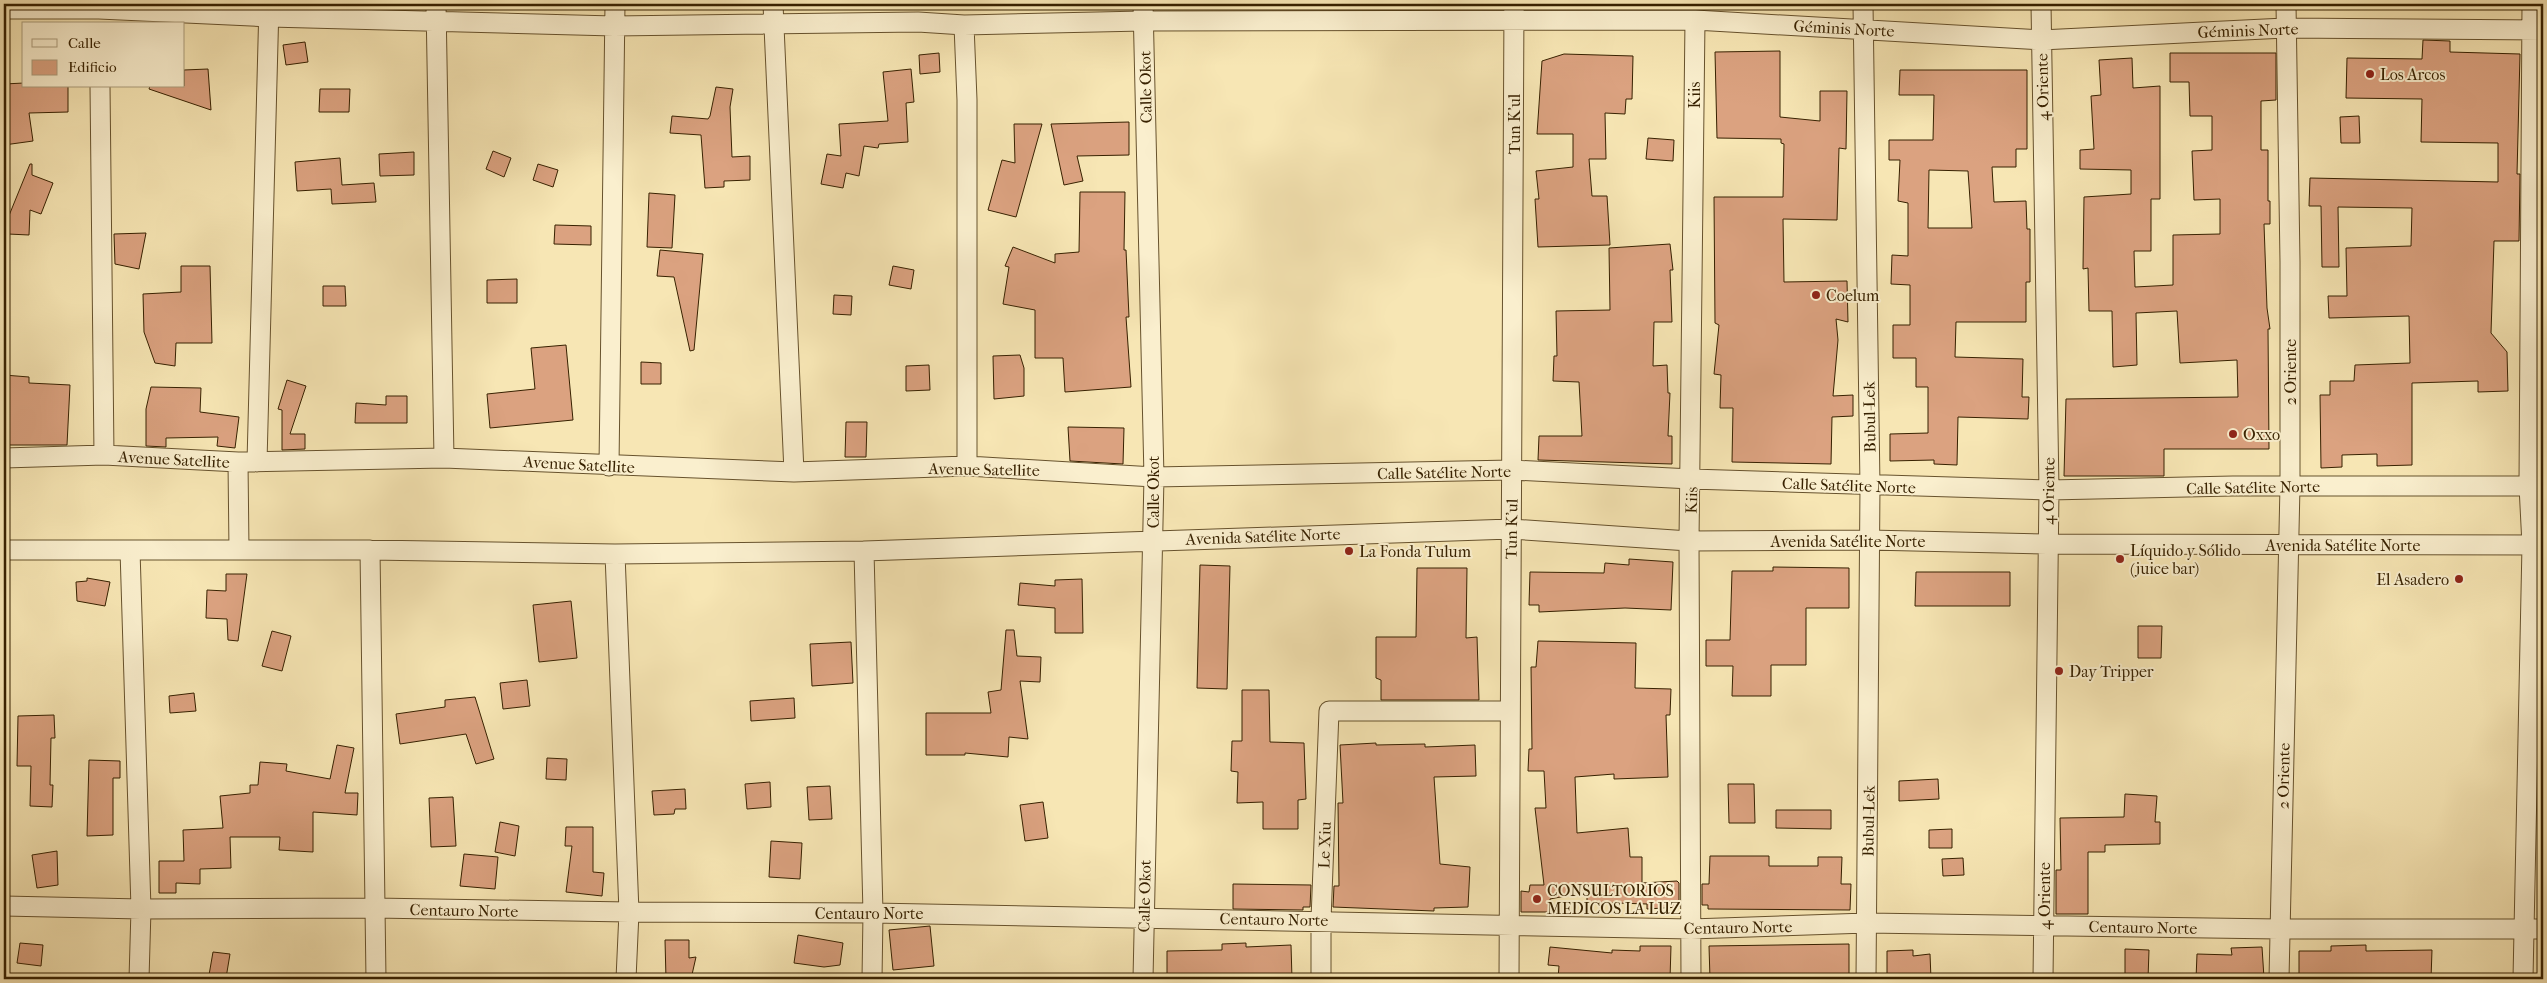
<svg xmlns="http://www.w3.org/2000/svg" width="2547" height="983" font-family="'IM FELL French Canon',serif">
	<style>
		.building { fill: #dba280; stroke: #372100; fill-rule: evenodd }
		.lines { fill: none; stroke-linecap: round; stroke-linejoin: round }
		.minor-casing { stroke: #67522d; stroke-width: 21 }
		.minor { stroke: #faefce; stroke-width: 19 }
		.poi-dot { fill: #8f2418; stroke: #faefce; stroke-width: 2 }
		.labels { text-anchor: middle; stroke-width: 4; stroke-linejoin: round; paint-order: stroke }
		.street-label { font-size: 16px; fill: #372100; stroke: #faefce }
		.poi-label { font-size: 16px; fill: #372100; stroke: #faefce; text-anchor: start }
	</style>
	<rect width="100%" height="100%" fill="#f7e6b4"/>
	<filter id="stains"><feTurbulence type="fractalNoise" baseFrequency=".004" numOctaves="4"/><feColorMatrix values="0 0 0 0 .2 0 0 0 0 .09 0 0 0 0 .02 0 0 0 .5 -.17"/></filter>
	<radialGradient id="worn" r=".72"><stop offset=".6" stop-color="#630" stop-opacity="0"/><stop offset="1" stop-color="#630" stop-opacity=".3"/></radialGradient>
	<path class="building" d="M2423 40 2450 41V52L2520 54 2517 174H2520L2519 241H2494L2491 333 2507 352 2508 391 2478 392V381L2412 383V465L2377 466V454L2342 455V467L2321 468 2320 395H2330V381H2354L2355 365 2410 363 2409 316 2329 318 2328 296H2347L2346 248 2411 246 2412 208 2338 207 2339 267H2322L2321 206H2309L2310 178 2498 182V143L2421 142 2422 99 2346 98 2347 58 2422 59Z
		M305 42 308 62 286 65 283 45Z
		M1780 51V117L1820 121V91H1847L1846 149 1839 148 1837 220 1783 219 1784 282 1847 281 1848 322 1836 319 1838 340 1833 396 1853 395V416L1832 417 1831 464 1732 462 1733 408H1720L1721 375 1714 374 1719 325 1715 323 1714 197H1783L1784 144 1781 143V139L1717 138 1715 52Z
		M939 53 940 72 920 74 919 55Z
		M2170 53H2276V100L2261 101V150H2268V201H2270V224H2264L2267 308 2270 329H2268L2269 449H2164V476H2064L2066 399 2238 397 2237 360 2180 363 2177 311 2136 313 2137 365 2113 367 2112 311H2089L2088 268 2083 269 2084 197 2131 194V170L2080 169V150L2094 149 2091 96 2101 95 2099 60 2132 58 2133 88 2160 86V199H2151V251H2134L2135 287 2173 285V235L2220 234V199L2194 200 2192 151 2212 150V116H2190L2189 82H2170Z
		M1564 54 1633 56 1632 99H1626L1625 114 1605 113 1606 159H1589L1592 196H1607L1610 245 1538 247 1535 199H1539L1536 171 1573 167V134H1537L1542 61Z
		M208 69 211 110 149 89 150 86H184V70Z
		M911 69 914 102 906 103 908 142 879 144 878 148 864 146 859 176 846 173 843 188 821 184 827 154 841 156 839 124 888 121 883 72Z
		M1900 70H2027V149H2016V167H1992L1994 202 2026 201 2027 229H2030V282H2026V322H1956L1955 357 2023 359 2022 397H2029L2028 419 1958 417 1957 465 1934 464V460L1890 461V434L1928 433V387H1916V358H1893V325H1910V285L1891 284 1892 255 1908 256V203L1898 201 1900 160H1889V140H1933L1934 95H1899ZM1929 170 1968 171 1972 228H1928Z
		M24 83V86H68V112L29 113 33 141 4 145 7 113H4V84Z
		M716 87 733 89 730 107 732 157 750 156V180L724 181V187L705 188 701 135 670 133 672 116 708 119 710 116Z
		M320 89H350L349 112H319Z
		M2359 116 2360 143H2341L2340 117Z
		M1129 122V155L1077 156 1083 181 1064 185 1051 124Z
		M1014 124H1042L1016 217 988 210 1002 160 1015 163Z
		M1648 138 1674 140 1673 161 1646 159Z
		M493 151 511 158 504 177 486 169Z
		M414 152V175L380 176 379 154Z
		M340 158 342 185 374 183 376 202 332 204 331 189 297 191 295 162Z
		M30 164H32V175L53 183 41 214 30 210 29 235 8 234V218Z
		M538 164 558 170 553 187 533 180Z
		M1080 192H1125L1124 250H1126L1129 317H1126L1131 387 1065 392 1063 358H1035V310L1003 304 1009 267 1005 266 1013 247 1055 263V254L1079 252Z
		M649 193 675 195 672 248 647 247Z
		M555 225 591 226V245L554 244Z
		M146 233 139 269 115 264 114 234Z
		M1670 244 1673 270H1670L1672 322H1654L1653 366 1667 365 1668 393H1670L1668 436H1672V464L1538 460 1539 436H1582L1579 382 1553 381 1554 356H1557L1556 311 1610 310 1609 248Z
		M660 250 703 254 694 350 690 351 674 277 657 276Z
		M181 266H210L212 343H176L175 366 155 363 144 332 143 294 181 292Z
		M893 266 914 270 911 289 889 285Z
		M517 279V303H487V280Z
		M323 286H345L346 306H323Z
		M834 295 852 296 851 315 833 314Z
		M566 345 573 420 490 428 487 394 535 389 531 348Z
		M1020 355 1024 368V396L994 399 993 356Z
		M641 362 661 363V384H641Z
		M929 365 930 390 906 391V366Z
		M4 375 29 377V383L70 385 67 445H4Z
		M287 380 306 386 290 434H305V449L282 450V410L278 409Z
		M151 387 201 388 200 412 239 417 235 448 217 446 218 437 166 438V447L146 446V409Z
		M386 396H407V423H355L356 403 386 405Z
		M846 422H867L866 457H845Z
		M1068 427 1124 428 1123 464 1070 461Z
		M1629 559 1673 562 1671 610 1625 608 1539 612V605H1529L1530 572 1604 573 1605 563 1629 565Z
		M1200 565 1230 566 1227 689 1197 688Z
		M1773 567 1849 568V608H1806V665H1771V696H1732L1733 666H1706V640H1730L1732 571H1773Z
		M1417 568H1467L1466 638 1477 637 1479 700H1381V680L1376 678V637H1416Z
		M1916 572H2010V606H1915Z
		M226 574H247L238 641 228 640 227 619 206 618 207 590 226 591Z
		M87 578 110 582 105 606 77 601 76 582 87 581Z
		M1082 579 1083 633H1055V608L1018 605 1020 583 1055 586V580Z
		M571 601 577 658 539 662 533 605Z
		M2138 626H2162L2161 658H2138Z
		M1006 630H1014L1017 656 1041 657 1040 682 1020 681 1028 739 1009 737 1008 757 965 753V755H926V713H991L988 692 1001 690Z
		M272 631 291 636 282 671 262 666Z
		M1538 641 1636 643 1635 688 1671 689 1670 715H1666L1668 777 1614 779V774L1575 777 1577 833 1628 828 1630 857H1642V883L1677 881 1679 883V907L1647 909V904L1587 902V892L1550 899V912H1521V891L1529 892 1530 885H1544L1535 808H1546L1544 771H1528L1529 749H1532L1531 667H1536Z
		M851 642 853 683 812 686 810 644Z
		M527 680 530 706 503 709 500 683Z
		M1242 690H1269L1270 742 1304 743 1306 799 1298 800V829H1263V802L1237 803 1238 772 1231 771 1232 741H1242Z
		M194 693 196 711 170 713 169 696Z
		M475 697 494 759 476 764 466 734 400 744 396 714 445 707V700Z
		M794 698 795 718 751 721 750 701Z
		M54 715 55 738H51L50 785H53L52 807 30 806 31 766H17L18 716Z
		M1376 743V745L1425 744V747L1475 745 1476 776 1434 777 1440 864 1470 867 1468 907 1434 908V911L1333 907 1334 886H1339L1338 803H1343L1340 745Z
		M337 745 354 748 345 793H358L357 815 313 812V852L279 850 280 837H230L231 868 200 869V884L176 883V893H159V861H184L183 830 223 828 220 796 250 793V785H258L260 762 287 764 286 771 330 779Z
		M547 758 567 759 566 780 546 779Z
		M89 760 120 761V778H113V835L87 836Z
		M1938 779 1939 799 1899 801V781Z
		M770 782 771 807 747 809 745 784Z
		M1728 784H1754L1755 823H1729Z
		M830 786 832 819 809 820 807 787Z
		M685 789 686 809H675L674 814 654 815 652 791Z
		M2125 794 2157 796 2155 822H2160V844L2105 845V852H2088V914H2056V870H2061L2060 818 2124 817Z
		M453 797 456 846 431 847 429 798Z
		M1043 802 1048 838 1025 841 1020 805Z
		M1776 810H1831V829L1776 828Z
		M500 822 519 826 515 856 495 852Z
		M566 827H593V872L604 873 602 896 566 892 572 846H565Z
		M1952 829V848H1929V830Z
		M771 841 802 843 800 879 769 877Z
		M57 851 58 885 37 888 32 855Z
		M464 854 498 857 495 889 460 886Z
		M1710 856H1769V866H1818V857H1842L1841 884H1851L1850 910 1708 909V905H1702V884H1709Z
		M1963 858 1964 875 1943 876 1942 859Z
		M1233 884 1311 885 1310 907H1303V910L1233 909Z
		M930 926 934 966 893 970 889 930Z
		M798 935 843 943 840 965 824 967 794 963Z
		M665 940H689V958L696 957 691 979H666Z
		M20 943 43 945 41 966 17 963Z
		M1246 943V947L1291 945 1292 979H1167V951L1222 950V944Z
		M1849 944V979H1710L1709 946Z
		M2366 945V951L2432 950 2431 979H2299V951H2331V946Z
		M1640 946H1671L1670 979H1558L1559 966 1548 965 1550 947 1612 953V950L1640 951Z
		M2262 947 2264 978 2196 979 2197 954 2232 955 2231 948Z
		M2125 949 2149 950 2148 979H2125Z
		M1913 950V956L1930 954 1931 979H1887V951Z
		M213 952 230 954 226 978 209 975Z"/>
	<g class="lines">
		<defs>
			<path id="minor" d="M436 4 444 458
				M773 4 794 472
				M1863 4 1870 486 1866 979
				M2041 4 2049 490 2043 979
				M4 9H99L270 17 614 26 918 22 964 25 1143 21 1695 20 2041 40 2285 28 2543 30
				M964 25 967 100V466
				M100 86 104 455
				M4 458 104 455 238 462 444 458 794 472 967 466 1154 477 1512 470 1691 479 2049 490 2233 486H2543
				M238 462 239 550
				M257 462 269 4
				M609 466 615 4
				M4 550H370L615 554 864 551 1511 529 1689 541 1869 540 2047 544 2543 545
				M130 550 141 909 139 979
				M370 550 376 979
				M864 551 873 913 872 979
				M615 554 629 912 626 979
				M4 906 141 909 374 908 629 912 873 913 1691 929 1867 923 2279 929H2543
				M1143 979 1154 477 1143 4
				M1321 979V920L1329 711H1509
				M1509 979 1514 4
				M1691 979 1689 541 1695 20
				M2279 979 2290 486V262L2286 4
				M2523 979 2532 545 2529 486 2532 4"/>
		</defs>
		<use href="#minor" class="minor-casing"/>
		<use href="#minor" class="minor"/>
	</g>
	<g class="poi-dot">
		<circle cx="2370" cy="74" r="5"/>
		<circle cx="1816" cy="295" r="5"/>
		<circle cx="2233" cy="434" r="5"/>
		<circle cx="1349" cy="551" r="5"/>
		<circle cx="2120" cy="559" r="5"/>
		<circle cx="2459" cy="579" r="5"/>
		<circle cx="2059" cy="671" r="5"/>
		<circle cx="1537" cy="899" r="5"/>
	</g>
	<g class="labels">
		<g class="street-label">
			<text transform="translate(1844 28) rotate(3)" y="6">Géminis Norte</text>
			<text transform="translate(2248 30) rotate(-2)" y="6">Géminis Norte</text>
			<text transform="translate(1145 87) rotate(-91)" y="6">Calle Okot</text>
			<text transform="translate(2042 87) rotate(-91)" y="6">4 Oriente</text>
			<text transform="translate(1694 95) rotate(-90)" y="6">Kiis</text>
			<text transform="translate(1514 124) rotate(-90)" y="6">Tun K'ul</text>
			<text transform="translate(2290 372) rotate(-90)" y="6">2 Oriente</text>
			<text transform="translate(1869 417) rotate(-91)" y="6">Bubul-Lek</text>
			<text transform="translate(174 459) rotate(3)" y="6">Avenue Satellite</text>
			<text transform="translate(579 464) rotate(3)" y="6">Avenue Satellite</text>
			<text transform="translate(984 469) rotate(1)" y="6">Avenue Satellite</text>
			<text transform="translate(1444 472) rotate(-1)" y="6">Calle Satélite Norte</text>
			<text transform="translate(1849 485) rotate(2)" y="6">Calle Satélite Norte</text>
			<text transform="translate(2253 487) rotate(-1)" y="6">Calle Satélite Norte</text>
			<text transform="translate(2048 491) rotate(-89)" y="6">4 Oriente</text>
			<text transform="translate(1153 492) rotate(-90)" y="6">Calle Okot</text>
			<text transform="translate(1691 500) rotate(-88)" y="6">Kiis</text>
			<text transform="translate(1511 529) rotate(-89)" y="6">Tun K'ul</text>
			<text transform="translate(1263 536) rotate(-2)" y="6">Avenida Satélite Norte</text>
			<text x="1848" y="547">Avenida Satélite Norte</text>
			<text x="2343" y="551">Avenida Satélite Norte</text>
			<text transform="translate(2283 776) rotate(-89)" y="6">2 Oriente</text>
			<text transform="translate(1868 821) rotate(-89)" y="6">Bubul-Lek</text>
			<text transform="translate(1324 845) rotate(-88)" y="6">Le Xiu</text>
			<text transform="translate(1144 896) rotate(-89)" y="6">Calle Okot</text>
			<text transform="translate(2044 896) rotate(-90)" y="6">4 Oriente</text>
			<text transform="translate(464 910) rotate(1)" y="6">Centauro Norte</text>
			<text x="869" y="919">Centauro Norte</text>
			<text transform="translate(1274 919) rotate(1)" y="6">Centauro Norte</text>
			<text transform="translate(1738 927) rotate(-1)" y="6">Centauro Norte</text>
			<text transform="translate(2143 927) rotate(1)" y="6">Centauro Norte</text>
		</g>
		<g class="poi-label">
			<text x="2380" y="80">Los Arcos</text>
			<text x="1826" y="301">Coelum</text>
			<text x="2243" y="440">Oxxo</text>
			<text x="2130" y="556">Líquido y Sólido<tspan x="2130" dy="18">(juice bar)</tspan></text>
			<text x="1359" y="557">La Fonda Tulum</text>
			<text x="2449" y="585" text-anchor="end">El Asadero</text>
			<text x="2069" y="677">Day Tripper</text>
			<text x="1547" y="896">CONSULTORIOS<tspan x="1547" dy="18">MEDICOS LA LUZ</tspan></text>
		</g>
	</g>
	<rect width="2547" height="983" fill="none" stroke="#f7e6b4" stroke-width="20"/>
	<rect x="5" y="5" width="2537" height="973" fill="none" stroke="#372100" stroke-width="2.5"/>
	<rect x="10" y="10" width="2527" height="963" fill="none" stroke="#372100"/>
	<rect x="22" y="22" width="162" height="65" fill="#faefce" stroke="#ac9d7c"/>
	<rect x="32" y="39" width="25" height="8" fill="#faefce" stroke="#ac9d7c"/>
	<text x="68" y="48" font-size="15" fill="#372100">Calle</text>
	<rect x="32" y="60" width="25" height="15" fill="#dba280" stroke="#ac9d7c"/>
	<text x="68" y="72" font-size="15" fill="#372100">Edificio</text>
	<rect width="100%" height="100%" filter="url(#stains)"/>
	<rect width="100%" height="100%" fill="url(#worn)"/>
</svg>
